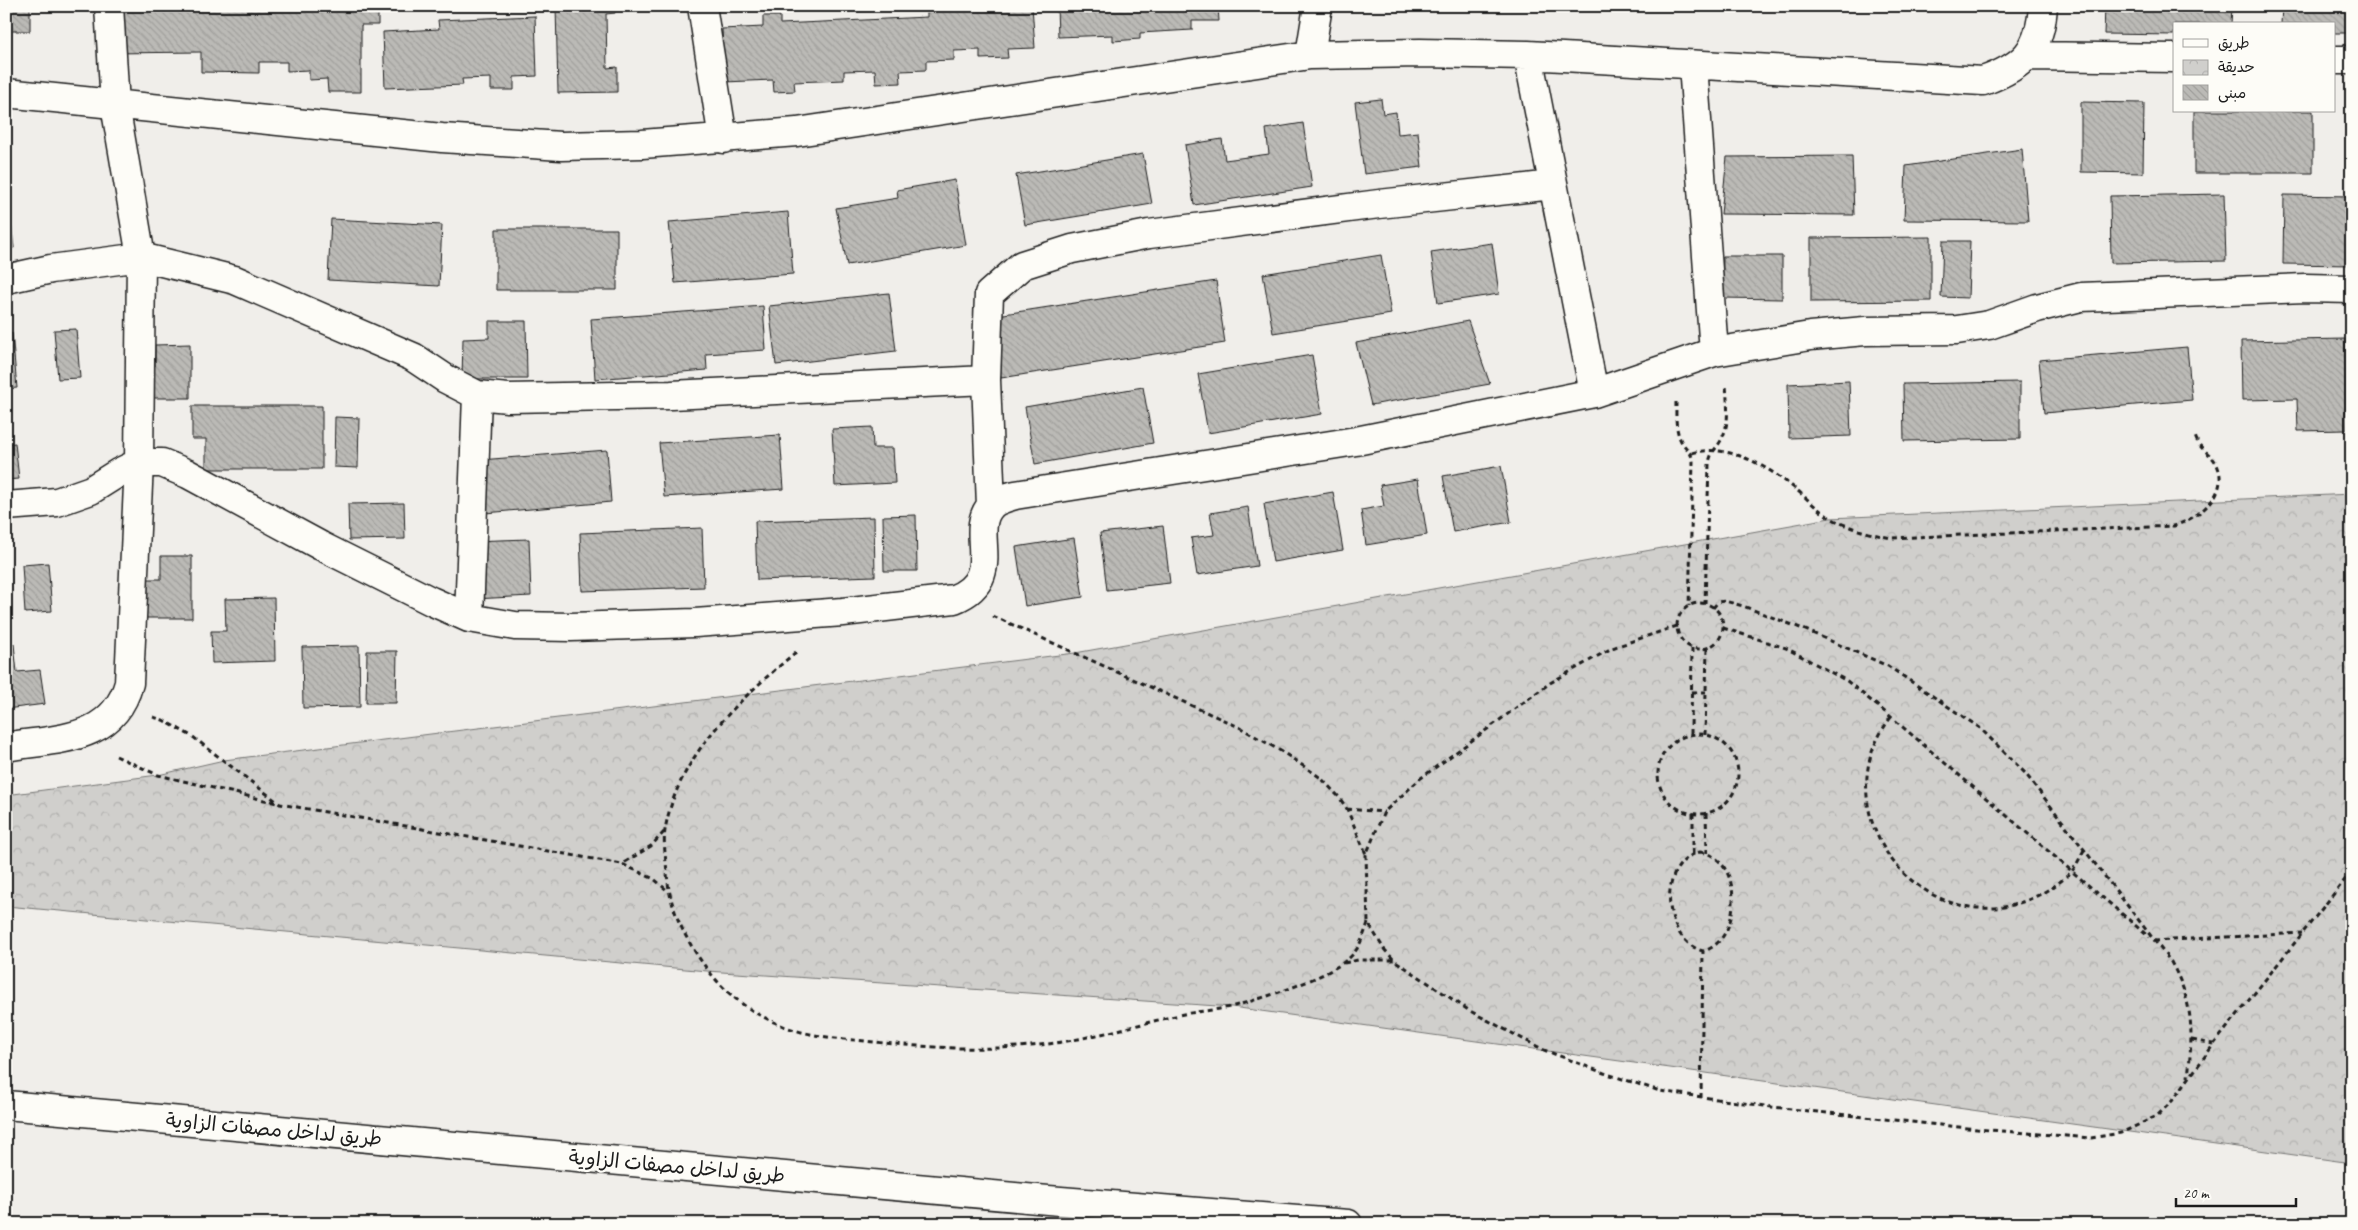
<svg xmlns="http://www.w3.org/2000/svg" width="2358" height="1230" font-family="Caveat,'Playpen Sans Arabic',sans-serif">
	<style>
		.park { fill: url(#park-crowns); stroke: #767674 }
		.building { fill: url(#building-back-hatch); stroke: #1c1c1c }
		.lines { fill: none; stroke-linecap: round; stroke-linejoin: round }
		.minor-casing { stroke: #1c1c1c; stroke-width: 31 }
		.path { stroke: #1c1c1c; stroke-width: 3; stroke-dasharray: 5 4; stroke-linecap: butt }
		.minor { stroke: #fdfcf7; stroke-width: 28 }
		.labels { text-anchor: middle; stroke-width: 4.5; stroke-linejoin: round; paint-order: stroke }
		.street-label { font-size: 20px; fill: #1c1c1c; stroke: #fdfcf7 }
	</style>
	<defs>
		<pattern id="park-crowns" width="20" height="18" patternUnits="userSpaceOnUse" patternTransform="scale(1.25)"><rect width="20" height="18" fill="#d0cfcc"/><path d="M2 6a3 3 0 1 1 6 0M12 15a3 3 0 1 1 6 0" fill="none" stroke="#b2b1af"/></pattern>
		<pattern id="building-back-hatch" width="6" height="6" patternUnits="userSpaceOnUse" patternTransform="scale(1.25)"><rect width="6" height="6" fill="#bbbab6"/><path d="M-1 5l2 2M0 0l6 6M5-1l2 2" fill="none" stroke="#a09f9c"/></pattern>
	</defs>
	<rect width="100%" height="100%" fill="#f0eeea"/>
	<filter id="ink" filterUnits="userSpaceOnUse"><feTurbulence type="fractalNoise" baseFrequency=".02" numOctaves="2"/><feDisplacementMap in="SourceGraphic" scale="10" xChannelSelector="R" yChannelSelector="G"/><feConvolveMatrix kernelMatrix="1 2 1 2 8 2 1 2 1" color-interpolation-filters="sRGB"/></filter>
	<g filter="url(#ink)">
		<path class="park" d="M2352 494V1163L1232 1007 707 971 6 906V795L158 775 224 760 1075 653 1830 518Z"/>
		<path class="building" d="M6 6H30V31H6Z
			M113 6H378V25H361V92H328L327 79 309 80V70L287 71V62H259V73L201 72V52L113 53Z
			M556 6H615V13L606 14 607 68 617 67V92L558 93Z
			M848 6H882V10L848 12Z
			M927 6H1032L1035 48 1007 49 1008 58 980 59V50L954 51V60L926 61V70L900 71 901 83 876 84 875 70 844 71V80L794 82 795 91 774 92 773 80 724 82 722 29 763 27V16H780V24L927 17Z
			M1057 6H1218L1219 21H1192V30L1140 33V39L1113 41V35L1058 37Z
			M1866 6H1927V9L1866 8Z
			M2105 6H2232L2231 24H2174V35L2104 34Z
			M2282 6H2352V33H2334V24H2281Z
			M535 16 537 76 514 77V90H491V78L462 79 463 85 385 88 383 32 439 29 438 20Z
			M1381 99 1383 114 1396 112 1398 134 1418 132 1422 167 1364 174 1355 102Z
			M2081 102 2144 103 2143 173 2081 172Z
			M2194 111H2313V173H2194Z
			M1303 123 1312 187 1194 205 1185 145 1222 139 1225 160 1269 154 1266 129Z
			M2022 149 2028 221 1904 220 1906 166Z
			M1143 154 1152 204 1025 225 1016 175Z
			M1852 156 1854 215 1721 214 1727 157Z
			M955 180 966 245 847 265 836 208 898 198 897 190Z
			M2224 194 2226 261 2111 263 2110 196Z
			M2284 195 2352 196V265L2283 264Z
			M9 205 14 248 6 249V206Z
			M788 212 793 274 675 283 669 222Z
			M331 219 442 225 439 286 328 280Z
			M496 229H617V290H496Z
			M1931 237V301L1811 302V238Z
			M1943 241H1970L1968 298 1941 297Z
			M1492 243 1499 294 1438 303 1431 252Z
			M1381 255 1391 314 1273 333 1263 274Z
			M1723 256H1782V299L1722 298Z
			M1216 281 1225 343 1001 378 991 316Z
			M889 293 896 351 776 365 769 306Z
			M763 306 766 350 706 354 707 370 595 379 591 319Z
			M489 321H526L527 379H462L463 339 489 338Z
			M1468 321 1490 384 1371 405 1356 343Z
			M76 329 80 378 58 379 54 330Z
			M6 333H12L17 388 6 389Z
			M2345 339 2346 430 2298 431 2297 399 2242 400 2241 341Z
			M190 344V398H139V366H155V345Z
			M2187 347 2192 400 2044 413 2039 360Z
			M1312 355 1322 414 1208 433 1198 374Z
			M1849 381 1851 436 1789 438 1788 384Z
			M2020 382V439L1904 441 1903 384Z
			M1143 387 1153 443 1035 464 1025 407Z
			M192 406H322V469H206V439H192Z
			M335 417 359 418 358 468 334 467Z
			M872 427 873 448H893L895 483 835 486 832 429Z
			M780 435 784 489 664 497 659 443Z
			M15 443 19 479 6 480V444Z
			M607 450 611 502 485 513 480 460Z
			M1501 466 1511 522 1453 532 1443 476Z
			M1418 479 1427 535 1366 545 1361 510 1384 506 1380 485Z
			M1333 492 1343 550 1273 562 1264 504Z
			M404 503 405 539 349 540 348 504Z
			M1248 507 1257 566 1197 575 1191 538 1214 535 1210 513Z
			M916 515 917 571H884L883 516Z
			M874 517 875 576 757 580 755 521Z
			M1163 526 1170 583 1107 590 1100 533Z
			M702 528 704 587 582 591 580 533Z
			M1074 538 1083 597 1025 606 1016 547Z
			M529 539 531 596 474 599 471 541Z
			M161 556H192V618H128V579H161Z
			M48 563 52 611 25 613 22 565Z
			M274 598 275 661 212 663 211 631H226L225 599Z
			M6 644H14L17 672 40 670 45 704 6 709Z
			M359 646 360 707 303 708 302 647Z
			M367 651H397L396 703H366Z"/>
		<g class="lines">
			<defs>
				<path id="minor" d="M702 6 723 139
					M1310 55 1318 6
					M1528 55 1594 393
					M2028 56 2174 58
					M2334 60H2352
					M1693 65 1714 352
					M6 93 442 138 561 146 642 144 797 132 1310 55 1420 53 1528 55 1983 81C2024 66 2040 51 2043 6
					M6 279 51 269 141 257 235 280 413 357 446 379 477 395 508 398 671 395 986 380
					M6 506 57 502 91 490 118 473 139 463H162L188 474 321 546 431 601 469 618 515 626 571 627 695 623 843 612 954 599C1007 578 967 531 991 506 996 500 1008 497 1015 495L1356 441 1594 393 1714 352 1810 336 1865 331 1957 330 1989 325 2037 308 2081 297 2305 288 2352 289
					M991 506 986 380 989 294 1022 265 1072 249 1149 234 1379 204 1553 185
					M469 618 477 395
					M6 747C57 738 113 742 129 683L139 463 141 257 115 105 109 6
					M6 1105 1048 1200 1348 1224"/>
			</defs>
			<use href="#minor" class="minor-casing"/>
			<path class="path" d="M1676 402C1676 415 1675 429 1681 441 1686 449 1691 451 1693 461L1689 606
				M1692 453C1728 443 1765 465 1793 487 1805 496 1817 510 1831 518 1850 529 1871 534 1892 538L2174 526C2198 518 2232 493 2216 463 2209 451 2200 451 2195 436
				M1677 626a23 23 0 1 1 46 0a23 23 0 1 1-46 0Z
				M1705 604 1709 464C1710 451 1719 447 1723 436 1730 421 1727 401 1726 385
				M1713 608 1718 602 1725 601 1743 606 1803 629 1888 666 1980 728 2025 773 2171 962C2194 1004 2193 1031 2188 1077
				M993 616 1239 727 1284 753 1321 778 1339 797 1347 809 1366 854
				M1677 626 1612 648 1550 683 1421 778 1384 812 1366 855 1368 923 1384 949 1394 960 1470 1011 1544 1050 1604 1073 1660 1091 1772 1107 1977 1129 2091 1138 2121 1133 2157 1116 2172 1101 2214 1044 2352 871
				M1723 628 1786 648 1847 681 1891 717 2149 937
				M796 652C740 699 678 754 665 830 663 843 666 860 667 873 669 902 679 926 694 950 714 982 739 1007 774 1022 803 1036 834 1038 865 1041 919 1047 975 1051 1030 1046 1079 1042 1127 1027 1175 1016 1194 1011 1215 1011 1234 1006 1264 998 1335 976 1354 953 1361 944 1364 934 1368 923
				M1692 692H1706
				M153 717 163 720 193 737 280 804 622 864
				M1891 717C1880 732 1871 749 1868 768 1855 850 1932 925 2013 905 2034 899 2057 887 2072 871 2077 865 2081 855 2085 848
				M1691 734 1692 648
				M1658 774a40 40 0 1 1 80 0a40 40 0 1 1-80 0Z
				M1705 735 1707 648
				M116 756 158 775 277 803
				M1347 809 1384 812
				M1706 813 1707 853
				M664 832 651 846 622 864 654 879 668 891
				M1700 852C1744 857 1743 941 1703 951 1662 940 1656 863 1700 852Z
				M1693 854V813
				M2154 941 2302 933
				M1344 963 1358 960H1394
				M2192 1040 2213 1044
				M1701 1098 1703 951"/>
			<use href="#minor" class="minor"/>
		</g>
	</g>
	<g class="labels">
		<g class="street-label">
			<text transform="translate(274 1129) rotate(5)" y="7">طريق لداخل مصفات الزاوية</text>
			<text transform="translate(677 1166) rotate(5)" y="7">طريق لداخل مصفات الزاوية</text>
		</g>
	</g>
	<rect width="2358" height="1230" fill="none" stroke="#fdfcf7" stroke-width="25"/>
	<rect x="12" y="12" width="2333" height="1205" fill="none" stroke="#1c1c1c" stroke-width="2" filter="url(#ink)"/>
	<rect x="2173" y="22" width="162" height="90" fill="#fdfcf7" stroke="#a3a29f"/>
	<rect x="2183" y="39" width="25" height="8" fill="#fdfcf7" stroke="#a3a29f"/>
	<text x="2218" y="48" font-size="15" fill="#1c1c1c">طريق</text>
	<rect x="2183" y="60" width="25" height="15" fill="url(#park-crowns)" stroke="#a3a29f"/>
	<text x="2218" y="72" font-size="15" fill="#1c1c1c">حديقة</text>
	<rect x="2183" y="85" width="25" height="15" fill="url(#building-back-hatch)" stroke="#a3a29f"/>
	<text x="2218" y="98" font-size="15" fill="#1c1c1c">مبنى</text>
	<path d="M2176 1198v8h120v-8" fill="none" stroke="#1c1c1c" stroke-width="2.5"/>
	<text x="2183" y="1198" font-size="15" fill="#1c1c1c" stroke="#fdfcf7" stroke-width="4" paint-order="stroke">20 m</text>
</svg>
